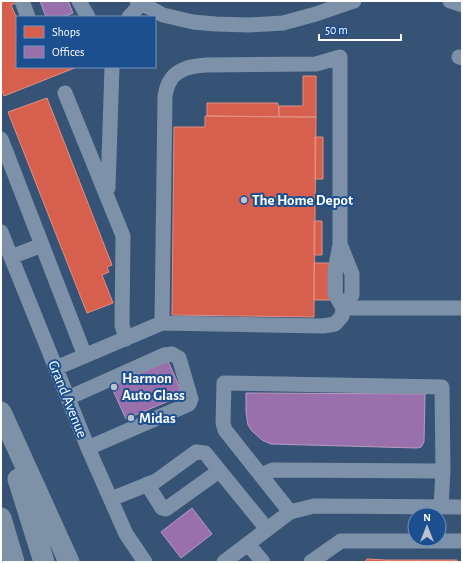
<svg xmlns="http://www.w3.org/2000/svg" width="463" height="563" font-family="'Alegreya Sans',sans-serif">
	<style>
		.shops { fill: #d6604d; stroke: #e29082 }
		.offices { fill: #9970ab; stroke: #b89bc4 }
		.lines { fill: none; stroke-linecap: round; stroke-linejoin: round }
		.minor { stroke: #7d92a8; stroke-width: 15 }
		.highway { stroke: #7e92a7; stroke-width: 21 }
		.poi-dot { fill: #b9c2ce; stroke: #1b4f8f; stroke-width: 1.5 }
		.labels { text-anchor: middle; stroke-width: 4; stroke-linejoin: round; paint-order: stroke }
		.poi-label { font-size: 15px; font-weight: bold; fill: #fff; stroke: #1b4f8f; text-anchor: start }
		.street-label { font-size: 15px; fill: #fff; stroke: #1b4f8f }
	</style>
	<rect width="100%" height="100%" fill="#365274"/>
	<path class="shops" d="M1 1H15L16 3 11 5 17 19V67H77L4 96 1 88Z
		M303 76H316V117H279V106H303Z
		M47 98 112 265 107 267 109 272 102 275 113 303 87 313 8 112Z
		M207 103H278L279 117 207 116Z
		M205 116 316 117 314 317 172 315 174 127H205Z
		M315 137H323V179H315Z
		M314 221H322V255H314Z
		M314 263H342V300H314Z
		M367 559 387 560V562H364Z
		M387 560H418V562H387Z
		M418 560H457V562H418Z"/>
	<path class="offices" d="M40 1H68L73 13 63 17H46Z
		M168 361 183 395 126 419 111 386Z
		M246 393 425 394 424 442 421 447 417 448 271 444 262 440 252 431 248 425 246 412Z
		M192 508 212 534 181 558 161 532Z"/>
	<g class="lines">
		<path class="minor" d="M22 1 28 17
			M79 1 88 17
			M137 1 163 15 193 22 216 24 249 25 283 23 316 14 354 1
			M450 1 462 5
			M129 17 141 4
			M459 57 462 58
			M65 93 123 236 122 325 126 339
			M1 139 85 356
			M108 188 112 67
			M1 232 88 448 126 534 145 562
			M11 257 42 245
			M162 323 165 96C166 91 167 85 170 81 177 68 193 66 206 65L316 64 340 57V244L352 274V295L343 308 335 294V271L340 244
			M56 368 162 323 323 326 335 324 342 316 343 308H462
			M68 398 164 355 172 354 179 358 191 399 189 404 88 448
			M261 475 273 470 443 471
			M147 484 162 508 166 509 219 471
			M111 499 156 481 196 452 205 453 267 529
			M290 512 225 430 223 423 224 383 442 387 443 471 441 507
			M248 544 263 562
			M224 562 290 512 314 506 462 507
			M311 562 341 541H462"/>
		<path class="highway" d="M1 412 69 562
			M18 479 44 562
			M1 518 14 562"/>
	</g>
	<g class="poi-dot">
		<circle cx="244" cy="200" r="4"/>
		<circle cx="114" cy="387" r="4"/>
		<circle cx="131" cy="418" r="4"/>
	</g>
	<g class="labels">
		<g class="poi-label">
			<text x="252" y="205">The Home Depot</text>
			<text x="122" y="383">Harmon<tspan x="122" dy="17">Auto Glass</tspan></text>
			<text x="139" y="423">Midas</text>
		</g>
		<g class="street-label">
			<text transform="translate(68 399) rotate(68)" y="5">Grand Avenue</text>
		</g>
	</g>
	<rect width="463" height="563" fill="none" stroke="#ffffff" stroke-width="4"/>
	<rect x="16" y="16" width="140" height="52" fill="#1b4f8f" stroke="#7695bc"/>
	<rect x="24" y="26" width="20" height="12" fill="#d6604d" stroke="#7695bc"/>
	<text x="52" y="36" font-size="12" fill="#ffffff">Shops</text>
	<rect x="24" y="46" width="20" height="12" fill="#9970ab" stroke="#7695bc"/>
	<text x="52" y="56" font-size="12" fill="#ffffff">Offices</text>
	<g transform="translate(427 527)"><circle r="19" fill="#1b4f8f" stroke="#7695bc"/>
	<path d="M0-3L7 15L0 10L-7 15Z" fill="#b9c2ce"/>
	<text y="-6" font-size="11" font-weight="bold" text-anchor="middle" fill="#ffffff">N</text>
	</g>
	<path d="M319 34v6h82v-6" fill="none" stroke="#ffffff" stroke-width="2"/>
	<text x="325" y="34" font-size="12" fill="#ffffff" stroke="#1b4f8f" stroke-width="3" paint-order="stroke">50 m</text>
</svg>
